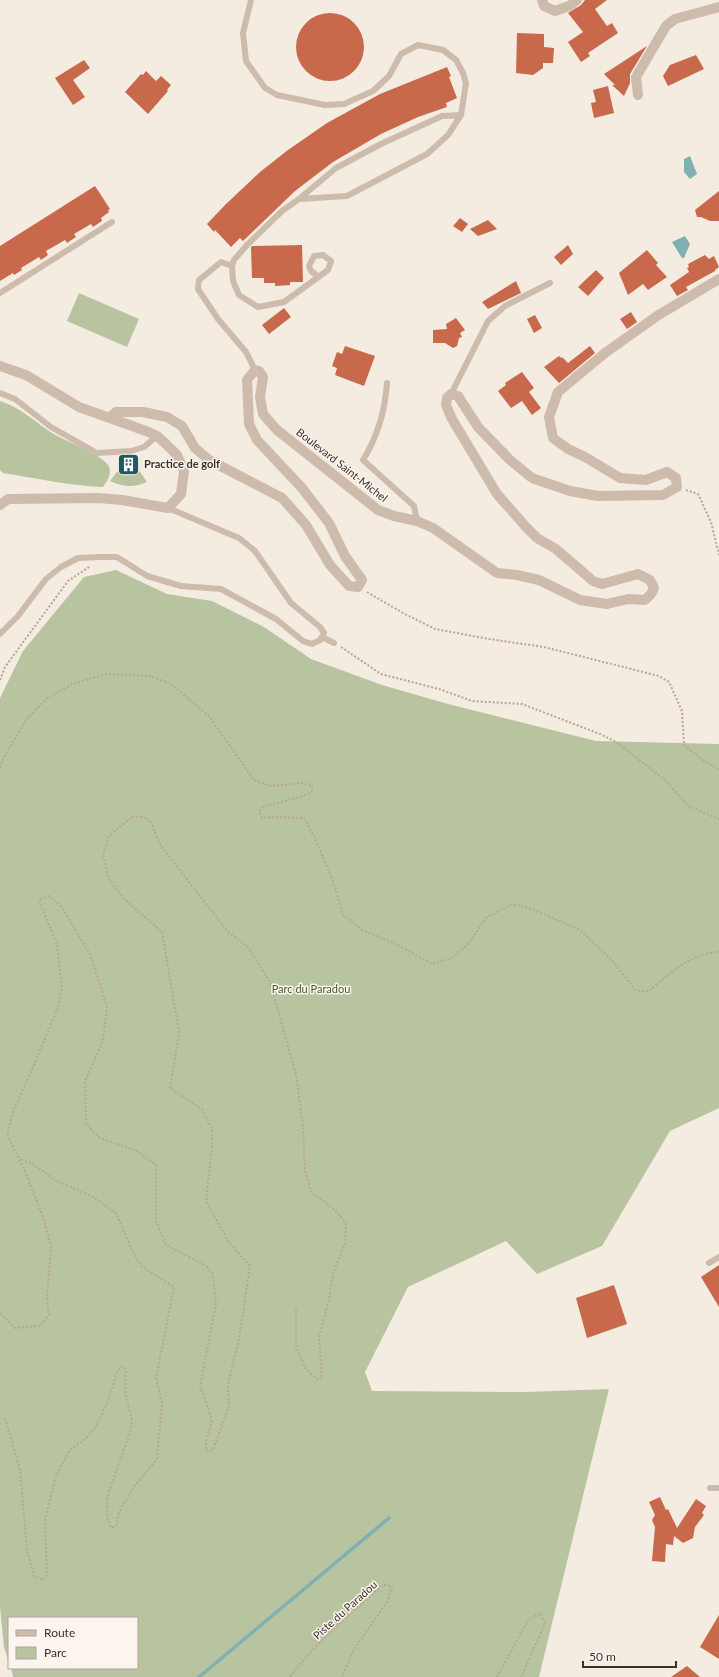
<svg xmlns="http://www.w3.org/2000/svg" width="719" height="1677" font-family="Lato,sans-serif">
	<style>
		.green { fill: #b8c4a0 }
		.water { fill: #7fb0b2 }
		.lines { fill: none; stroke-linecap: round; stroke-linejoin: round }
		.stream { stroke: #7fb0b2; stroke-width: 3.5 }
		.building { fill: #c8694b }
		.path { stroke: #b9a596; stroke-width: 2; stroke-dasharray: 2 2; stroke-linecap: butt }
		.lane { stroke: #cdbbac; stroke-width: 6 }
		.street { stroke: #cdbbac; stroke-width: 10 }
		.labels { text-anchor: middle; stroke-width: 3; stroke-linejoin: round; paint-order: stroke }
		.poi-label { font-size: 11px; font-weight: bold; fill: #3b302b; stroke: #fbf5ee; text-anchor: start }
		.street-label { font-size: 11px; fill: #3b302b; stroke: #fbf5ee }
		.park-label { font-size: 11px; fill: #4a5a2e; stroke: #fbf5ee }
	</style>
	<rect width="100%" height="100%" fill="#f4ebe1"/>
	<path class="green" d="M79 293 139 319 127 347 67 321Z
		M0 401C20 407 35 422 52 433 67 442 98 452 108 465 113 473 107 481 103 487 70 486 36 478 3 473L0 470Z
		M120 468 138 469 147 482C133 488 124 487 110 481Z
		M116 570 167 594 212 601 264 627 311 659 382 685 448 704 596 741 719 744V1108L670 1131 602 1246 537 1274 506 1241 408 1287 365 1372 372 1391 526 1392 609 1389 539 1677H13L11 1668H137V1618H9V1662L4 1647 0 1607V698L23 651 84 577Z"/>
	<path class="water" d="M330 33 332 34 331 43 326 49V52L330 56 335 55 338 49C345 45 351 45 359 48 357 91 295 72 314 42 318 36 323 34 330 33Z
		M690 156 697 174 690 179 684 172V159Z
		M685 236 690 244 684 258H682L672 242Z"/>
	<g class="lines">
		<path class="stream" d="M199 1677 389 1518"/>
	</g>
	<path class="building" d="M585 0H607L595 9 607 26 612 23 618 33 588 53 590 56 581 62 568 42 583 32 568 13 581 5Z
		M296 47a34 34 0 1 1 68 0a34 34 0 1 1-68 0Z
		M517 33 544 34V47L554 48 553 63H543V68L533 75 516 73Z
		M647 46 630 74V83L624 96 612 85H615L604 74Z
		M696 55 704 69 668 86 663 76 670 65Z
		M84 60 90 68 73 80 85 97 73 105 55 78Z
		M447 67 451 76 449 77 457 98 446 103 447 107 418 117 381 134 333 162 295 191 243 241 240 238 231 247 215 230 214 232 207 224 225 205 260 172 288 150 327 123 380 94Z
		M146 71 156 81 161 76 171 85 167 90 168 91 148 114 125 92 141 74 143 75Z
		M608 86 614 113 594 118 591 103 596 102 593 90Z
		M95 186 110 209 108 210 109 212 101 218 102 221 93 227 91 224 74 234 76 237 67 243 65 240 46 251 48 255 41 260 39 257 21 268 22 270 14 275 13 273 0 281V246Z
		M719 191V221H710L701 217H697L695 210Z
		M460 218 468 224 462 232 453 226Z
		M488 220 497 229 478 236 470 229Z
		M302 245 303 282H290V285L275 286V283H264V278H252L251 247 253 246Z
		M568 245 573 254 561 265 554 257Z
		M647 250 658 263 656 265 667 277 648 290 643 284 628 295 619 273Z
		M705 255 709 259 714 256 719 267 715 270V271L686 287 688 290 677 296 670 285 689 272 687 268 689 267 688 264Z
		M596 270 604 278 588 296 578 287Z
		M516 281 521 293 488 309 482 302Z
		M284 308 291 317 269 334 262 325Z
		M631 312 637 322 627 329 620 319Z
		M535 315 542 328 534 333 527 319Z
		M456 318 465 330 460 333 462 337 459 338 457 346 453 348 445 343H433V330L447 329 446 324Z
		M345 346 375 356 364 386 335 375 337 368 332 366 337 352 342 354Z
		M590 346 595 353 559 383 544 367 559 356 561 358 562 357 568 363Z
		M522 372 534 388 529 392 541 408 532 415 522 401 511 408 498 391 506 385 505 383Z
		M719 1265V1307L701 1277Z
		M614 1285 627 1324 587 1338 576 1298Z
		M660 1497 666 1510 668 1509 677 1528 696 1499 706 1506 702 1513 704 1515 695 1527 693 1538 683 1543 674 1536 673 1545 666 1544 665 1562 652 1561 655 1527 652 1520 655 1515 649 1502Z
		M719 1615V1659L700 1647Z
		M687 1666 700 1677H671Z"/>
	<g class="lines">
		<path class="path" d="M686 490 698 494 711 522 719 555
			M367 592 403 613 435 629 489 639 544 647 659 676 669 682 682 711 684 745 700 758 719 770
			M341 647 381 674 439 689 472 701 522 704 600 734 616 742 665 780 688 806 719 819
			M0 680 5 667 68 581 89 567
			M0 768 4 757 26 720 46 699 72 684 106 674 150 676 171 684 209 716 254 780 271 786 303 783 312 786V792L300 797 263 807 259 812 262 818 275 817 304 818 316 840 333 881 343 915 362 930 394 943 432 964 452 958 468 944 487 917 512 904 534 910 580 930 612 960 636 991H649C669 974 691 953 719 952
			M0 1313 15 1328 40 1326 49 1315 47 1297 51 1246 42 1214 24 1169 7 1134 14 1109 31 1072 57 1010 62 987 57 944 39 900 49 896 61 906 90 954 107 1007 103 1041 85 1081 86 1124 100 1138 137 1151 156 1165V1221L166 1245 208 1267 213 1275 216 1304 200 1386 212 1420 206 1442V1451L213 1450 229 1406 228 1384 239 1339 250 1266 228 1241 206 1201 212 1147V1128L202 1109 170 1088 179 1032 162 932 124 899 109 879 103 855 109 836 132 817 139 816 150 820 161 846 228 932 248 947 270 982 296 1074 303 1126 305 1170 311 1192 335 1210 346 1223 345 1243 333 1274 329 1300 319 1337 322 1378 318 1380 306 1369 296 1346V1307
			M5 1418 20 1470 27 1550 34 1576 43 1580 47 1575 45 1520 55 1479 69 1451 85 1439 95 1429 108 1401 118 1370 123 1366 126 1370 125 1393 132 1420 130 1433 107 1497V1516L111 1528 116 1526 119 1512 133 1488 157 1459 162 1403 156 1378 174 1287 141 1266 131 1248 116 1213 93 1197 57 1181 33 1164 20 1159
			M290 1677C316 1642 350 1614 383 1585L392 1586 387 1602 353 1651 342 1677
			M497 1677 528 1620 540 1613 545 1623 521 1677"/>
		<path class="lane" d="M251 0 243 33 246 61 265 88 277 95 325 105 344 104 373 91 389 76 401 54 418 45 443 50 456 60 463 73 466 83 461 115 448 135 427 154 347 196 299 199 282 211 246 246 234 260 232 266 233 281 239 295 258 307 284 302 328 270 331 261 323 255 314 256 309 266 311 271 319 277
			M299 199 336 168 381 144 442 116 461 115
			M232 266 221 262 199 280 198 289 218 319 246 352 255 370
			M0 293 112 222
			M387 383C385 411 378 436 363 460L414 506 417 521
			M0 393 15 399 51 427 97 453 131 451 144 447 157 436
			M451 394 488 321 505 306 550 283
			M0 634 18 616 46 579 61 567 78 558 100 557H117L147 576 181 586 221 589 276 619 303 641 312 644 320 640 324 633 320 627 291 603 255 551 239 538 168 508
			M322 637 334 643
			M709 1263 719 1257
			M710 1488H719"/>
		<path class="street" d="M542 0 544 6 555 11 569 6 577 0
			M638 95 636 77 666 26 675 19 719 7
			M0 366 26 375 79 407 146 431 157 436 165 443 177 455 184 471 181 494 168 508 122 500 98 498 8 499 0 505
			M109 418 116 412H143L167 417 182 426 195 448 209 460 282 498 306 525 330 565 349 586 358 587 362 580 345 556 329 523 302 488 257 440 249 424 247 380 255 370 259 371 263 377 260 397 263 414 277 430 378 510 394 516 417 521 433 528 497 573 517 575 539 580 580 600 607 604 628 599 645 600 651 594 654 588 650 580 638 574 602 584 593 581 556 549 537 538 526 527 497 494 452 419 446 405 447 398 451 394 458 396 478 427 509 459 532 478 570 491 598 496 663 495 677 487 676 478 667 472 646 480 620 478 585 457 568 449 553 438 549 417 558 392 605 353 657 316 719 279"/>
	</g>
	<defs>
		<symbol id="building-square" viewBox="-11 -11 22 22"><rect x="-9" y="-9" width="18" height="18" rx="4" fill="#1f5a5e" stroke="#fbf5ee"/><path d="M-4-6H4V6H1V3H-1V6H-4ZM-2.5-4.3h1.7v1.8h-1.7ZM.8-4.3h1.7v1.8H.8ZM-2.5-1h1.7V.8h-1.7ZM.8-1h1.7V.8H.8Z" fill="#fff"/></symbol>
	</defs>
	<g fill-rule="evenodd">
		<use href="#building-square" x="116" y="452" width="25" height="25"/>
	</g>
	<g class="labels">
		<g class="poi-label">
			<text x="144" y="468">Practice de golf</text>
		</g>
		<g class="street-label">
			<text transform="translate(342 465) rotate(38)" y="4">Boulevard Saint-Michel</text>
			<text transform="translate(345 1610) rotate(-42)" y="4">Piste du Paradou</text>
		</g>
		<g class="park-label">
			<text x="311" y="993">Parc du Paradou</text>
		</g>
	</g>
	<rect x="8" y="1617" width="130" height="52" fill="#fbf5ee" stroke="#aea6a0"/>
	<rect x="16" y="1630" width="20" height="6" fill="#cdbbac" stroke="#aea6a0"/>
	<text x="44" y="1637" font-size="12" fill="#3b302b">Route</text>
	<rect x="16" y="1647" width="20" height="12" fill="#b8c4a0" stroke="#aea6a0"/>
	<text x="44" y="1657" font-size="12" fill="#3b302b">Parc</text>
	<path d="M583 1661v6h93v-6" fill="none" stroke="#3b302b" stroke-width="2"/>
	<text x="589" y="1661" font-size="12" fill="#3b302b" stroke="#fbf5ee" stroke-width="3" paint-order="stroke">50 m</text>
</svg>
